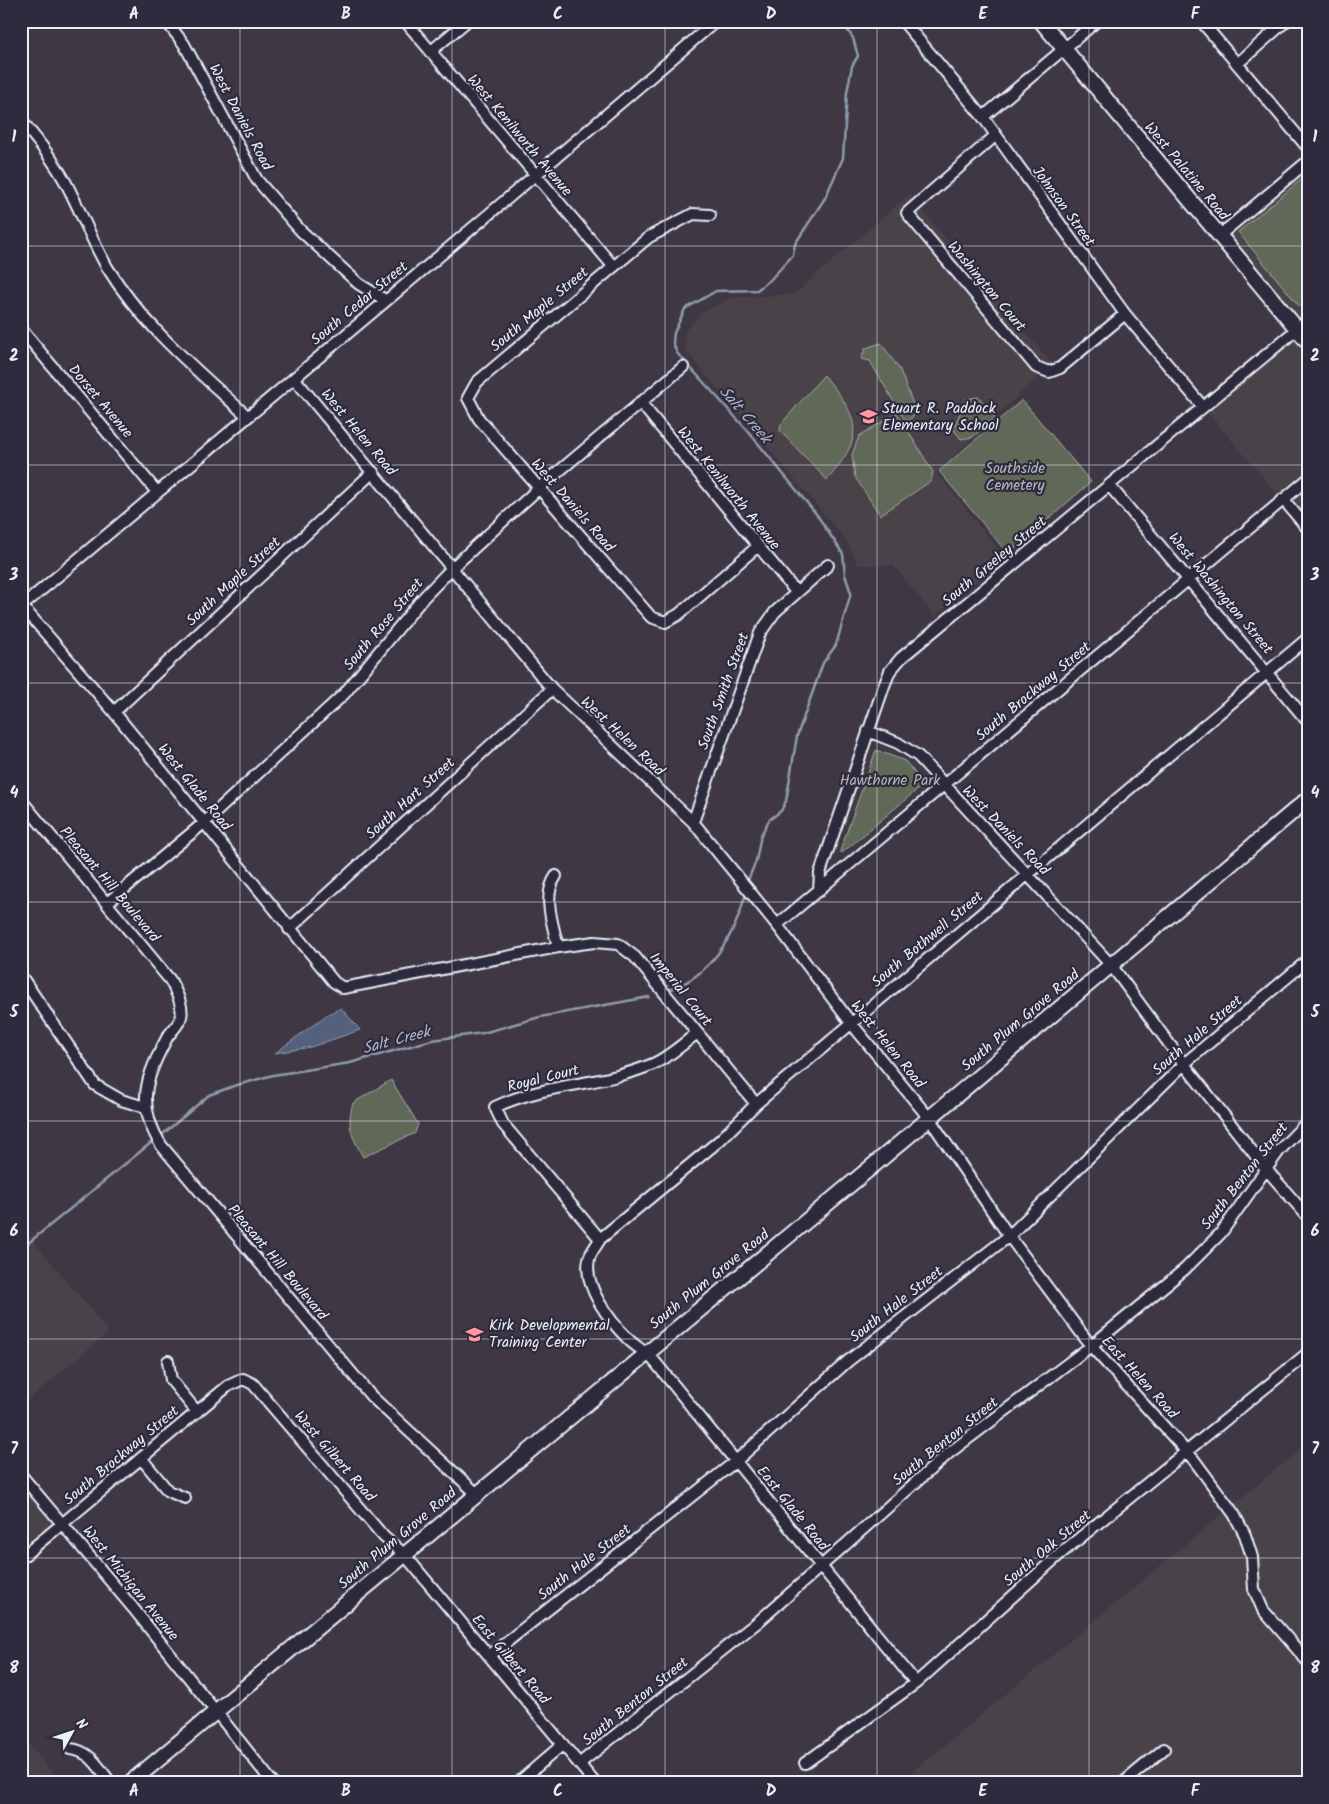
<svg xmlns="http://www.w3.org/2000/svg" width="1329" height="1804" font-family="Kalam,sans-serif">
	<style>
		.built { fill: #4a4249 }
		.green { fill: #616759; stroke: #a4aca8 }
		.water { fill: #54617d; stroke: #8f9bae }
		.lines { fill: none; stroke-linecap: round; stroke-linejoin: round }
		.stream { stroke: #8f9bae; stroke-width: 2.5 }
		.minor-casing { stroke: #e8f1f8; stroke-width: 14 }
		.major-casing { stroke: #e8f1f8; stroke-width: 18 }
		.minor { stroke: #2f2a3d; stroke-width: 10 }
		.major { stroke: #2f2a3d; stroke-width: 14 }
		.grid { fill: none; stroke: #e8f1f8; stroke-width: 1; stroke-opacity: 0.55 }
		.labels { text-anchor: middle; stroke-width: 4.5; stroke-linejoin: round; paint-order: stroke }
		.street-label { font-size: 15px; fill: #e8f1f8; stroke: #2f2a3d }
		.poi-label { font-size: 15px; fill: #e8f1f8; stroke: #2f2a3d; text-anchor: start }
		.park-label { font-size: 15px; fill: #b2bab8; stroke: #2f2a3d }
		.water-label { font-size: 16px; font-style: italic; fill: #adb7c7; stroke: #2f2a3d }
		.neatline { fill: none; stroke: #e8f1f8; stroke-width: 2 }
		.grid-label { font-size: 16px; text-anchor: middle; font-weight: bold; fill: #e8f1f8 }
	</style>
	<rect width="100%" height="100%" fill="#3f3844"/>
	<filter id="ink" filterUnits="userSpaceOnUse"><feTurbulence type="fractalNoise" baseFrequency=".02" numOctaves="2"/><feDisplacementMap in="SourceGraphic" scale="10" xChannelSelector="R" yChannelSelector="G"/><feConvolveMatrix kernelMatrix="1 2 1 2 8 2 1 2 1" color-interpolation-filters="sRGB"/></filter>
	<g filter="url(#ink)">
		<path class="built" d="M1308 161V529L1203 407 1297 329 1220 235Z
			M909 195 1052 364 936 472 1005 558 935 616 893 565H858L847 541 686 351 685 331 702 313 730 298 794 294Z
			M30 1237 109 1332 21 1406V1245Z
			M1308 1443V1783H899Z
			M21 1475 63 1523 21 1558Z
			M21 1735 61 1783H21Z"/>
		<path class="green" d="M1308 174V301L1300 307 1238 232Z
			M881 343 900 370 916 412 909 421 904 419 870 361 861 359 866 348Z
			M824 375C859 418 867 434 827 480L780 431 781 424Z
			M979 397 995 418 973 437 961 439 953 429 966 399Z
			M1022 400 1091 482 1008 554 939 471Z
			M897 413 933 472 931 481 880 515 855 477 852 455 859 436Z
			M876 750 905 761 924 784 842 853 840 851Z
			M391 1080 418 1124 415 1133 363 1157C352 1136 346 1127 353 1103Z"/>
		<path class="water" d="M341 1008 360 1030 311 1047 275 1053 328 1014Z"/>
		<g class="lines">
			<path class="stream" d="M748 880 756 861 761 835 769 820 781 811 786 801 797 736 823 663 836 645 851 593 845 575 843 554 817 515 747 430 677 353 673 343 674 333 685 309 716 291 757 290 770 280 793 255 795 244 825 198 843 158 847 92 852 66 858 56 853 38 841 21
				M669 990C710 976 735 936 745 896
				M163 1134 209 1095 234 1086 273 1075 350 1063 432 1040 483 1033 540 1017 649 997
				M21 1249 152 1142"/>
			<defs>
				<path id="minor" d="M166 21 184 44 257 180 300 230 359 284 385 300
					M405 21 613 266
					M903 21 983 117 1125 314 1203 407
					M1201 21 1308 148
					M430 52 467 21
					M1237 64 1286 21
					M983 117 1097 21
					M21 120C38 141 55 162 67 185 81 212 92 241 107 267 143 326 197 370 247 416
					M995 136 907 213 1036 367 1049 372 1060 368 1125 314
					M710 215 693 214 649 237 477 382 468 398 479 419 651 617 665 622 678 615 758 546
					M1220 235 1308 161
					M21 329 157 492
					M294 378 552 689 693 822 777 925 851 1023 929 1118 1009 1236 1091 1346 1194 1460 1234 1514 1245 1535 1252 1557 1254 1589 1263 1610 1308 1662
					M640 402 796 592
					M1109 485 1308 722
					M1283 499 1308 529
					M22 606 114 712 334 982 343 988 558 947 594 942 618 944 635 957 756 1104
					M21 607C253 412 486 219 716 21
					M114 712 373 472
					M868 731 898 743 918 756 1111 965 1184 1064 1266 1169 1308 1217
					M21 800 170 980C175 990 184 1005 181 1017 180 1023 172 1031 168 1036 146 1077 135 1103 161 1145L371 1396 476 1493
					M693 822 760 633 775 612 828 565
					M556 876C542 896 553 925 558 947
					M819 891 820 873 884 686 890 671 901 658 1308 320
					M107 903 205 822 344 694 423 598 451 569 539 488 683 367
					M777 925 1308 479
					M289 929 552 689
					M21 976 95 1085 121 1100 145 1107
					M600 1239 503 1124 495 1107C545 1083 603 1086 653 1064 669 1057 683 1044 697 1033
					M168 1361 171 1380 197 1412
					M141 1458 168 1491 185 1498
					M21 1475 133 1608 273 1783
					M21 1558 228 1386 243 1379 253 1384 384 1537 404 1554 595 1783
					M489 1656 736 1461 848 1361 1009 1236 1184 1064 1308 960
					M916 1683 655 1362C647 1352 637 1348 628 1339 610 1321 583 1287 589 1259 590 1253 597 1245 600 1239L720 1140 756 1104 1308 638
					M70 1749C91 1751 98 1767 111 1783
					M805 1763 916 1683 1060 1554 1308 1353
					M579 1764 759 1621 949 1453 1091 1346 1185 1269 1221 1233 1279 1151 1308 1121
					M518 1783 563 1744
					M1123 1783 1164 1749"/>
				<path id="major" d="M1041 21 1308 342
					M130 1783 875 1164 1308 799"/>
			</defs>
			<use href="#minor" class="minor-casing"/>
			<use href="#major" class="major-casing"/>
			<use href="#minor" class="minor"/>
			<use href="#major" class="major"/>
		</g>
	</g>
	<path class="grid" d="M240 21V1783M452 21V1783M665 21V1783M877 21V1783M1089 21V1783M21 246H1308M21 465H1308M21 683H1308M21 902H1308M21 1121H1308M21 1339H1308M21 1558H1308"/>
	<defs>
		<symbol id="school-bare" viewBox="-9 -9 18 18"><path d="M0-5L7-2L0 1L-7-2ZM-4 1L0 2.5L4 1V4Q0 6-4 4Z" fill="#ff9aa2" stroke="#2f2a3d" stroke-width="2.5" paint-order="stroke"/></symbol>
	</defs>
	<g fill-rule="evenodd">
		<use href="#school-bare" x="856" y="404" width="25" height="25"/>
		<use href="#school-bare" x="462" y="1322" width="25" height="25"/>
	</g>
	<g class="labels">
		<g class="street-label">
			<text transform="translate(241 117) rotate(62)" y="5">West Daniels Road</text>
			<text transform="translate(520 135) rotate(50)" y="5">West Kenilworth Avenue</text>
			<text transform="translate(1187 171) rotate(50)" y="5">West Palatine Road</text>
			<text transform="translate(1064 206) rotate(54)" y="5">Johnson Street</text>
			<text transform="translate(987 286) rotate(50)" y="5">Washington Court</text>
			<text transform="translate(359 303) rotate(-40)" y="5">South Cedar Street</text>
			<text transform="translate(539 309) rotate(-40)" y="5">South Maple Street</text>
			<text transform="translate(101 401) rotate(50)" y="5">Dorset Avenue</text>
			<text transform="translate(359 432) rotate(50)" y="5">West Helen Road</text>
			<text transform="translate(729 488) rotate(51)" y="5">West Kenilworth Avenue</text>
			<text transform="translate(573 505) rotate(49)" y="5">West Daniels Road</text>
			<text transform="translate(994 561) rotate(-40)" y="5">South Greeley Street</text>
			<text transform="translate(233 581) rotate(-43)" y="5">South Maple Street</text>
			<text transform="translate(1221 593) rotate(50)" y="5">West Washington Street</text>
			<text transform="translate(383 624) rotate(-50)" y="5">South Rose Street</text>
			<text transform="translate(723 691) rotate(-70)" y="5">South Smith Street</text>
			<text transform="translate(1033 691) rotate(-40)" y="5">South Brockway Street</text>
			<text transform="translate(623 736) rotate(43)" y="5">West Helen Road</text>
			<text transform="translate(195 787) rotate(51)" y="5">West Glade Road</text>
			<text transform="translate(410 798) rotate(-42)" y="5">South Hart Street</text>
			<text transform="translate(1006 830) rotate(46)" y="5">West Daniels Road</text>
			<text transform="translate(110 884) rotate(50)" y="5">Pleasant Hill Boulevard</text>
			<text transform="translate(927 939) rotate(-40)" y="5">South Bothwell Street</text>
			<text transform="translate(681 989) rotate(51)" y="5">Imperial Court</text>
			<text transform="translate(1020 1020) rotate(-40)" y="5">South Plum Grove Road</text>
			<text transform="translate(1197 1035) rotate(-41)" y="5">South Hale Street</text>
			<text transform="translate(888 1044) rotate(51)" y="5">West Helen Road</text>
			<text transform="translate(543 1078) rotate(-14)" y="5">Royal Court</text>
			<text transform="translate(1244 1176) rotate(-52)" y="5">South Benton Street</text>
			<text transform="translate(278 1262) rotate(50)" y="5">Pleasant Hill Boulevard</text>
			<text transform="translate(709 1279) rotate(-39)" y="5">South Plum Grove Road</text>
			<text transform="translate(896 1304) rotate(-38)" y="5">South Hale Street</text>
			<text transform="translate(1140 1377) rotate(48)" y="5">East Helen Road</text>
			<text transform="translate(945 1441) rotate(-39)" y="5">South Benton Street</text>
			<text transform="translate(121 1455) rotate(-40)" y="5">South Brockway Street</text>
			<text transform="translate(335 1456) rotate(49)" y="5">West Gilbert Road</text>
			<text transform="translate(793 1508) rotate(51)" y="5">East Glade Road</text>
			<text transform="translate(397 1538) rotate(-40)" y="5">South Plum Grove Road</text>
			<text transform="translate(1047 1548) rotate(-40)" y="5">South Oak Street</text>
			<text transform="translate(584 1562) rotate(-38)" y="5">South Hale Street</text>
			<text transform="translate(131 1583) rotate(51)" y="5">West Michigan Avenue</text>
			<text transform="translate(511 1659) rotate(50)" y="5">East Gilbert Road</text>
			<text transform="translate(635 1701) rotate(-39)" y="5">South Benton Street</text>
		</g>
		<g class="poi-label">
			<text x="882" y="413">Stuart R. Paddock<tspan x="882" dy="17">Elementary School</tspan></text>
			<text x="489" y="1330">Kirk Developmental<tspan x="489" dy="17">Training Center</tspan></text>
		</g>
		<g class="park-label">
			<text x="1015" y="473">Southside<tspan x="1015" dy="17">Cemetery</tspan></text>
			<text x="890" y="785">Hawthorne Park</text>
		</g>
		<g class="water-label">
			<text transform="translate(746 414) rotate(49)" y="6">Salt Creek</text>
			<text transform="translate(396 1039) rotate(-15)" y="6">Salt Creek</text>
		</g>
	</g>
	<rect width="1329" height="1804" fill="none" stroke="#2f2a3d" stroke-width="55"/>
	<g transform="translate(72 1732) rotate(50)" stroke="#2f2a3d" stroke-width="4" paint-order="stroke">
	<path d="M0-4L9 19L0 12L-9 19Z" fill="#e8f1f8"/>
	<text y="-8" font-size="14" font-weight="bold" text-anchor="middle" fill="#e8f1f8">N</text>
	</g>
	<rect x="28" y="28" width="1274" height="1748" class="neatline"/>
	<g class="grid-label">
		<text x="134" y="19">A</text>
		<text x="346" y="19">B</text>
		<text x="558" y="19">C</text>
		<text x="771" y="19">D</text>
		<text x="983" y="19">E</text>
		<text x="1195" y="19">F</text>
		<text x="14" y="142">1</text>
		<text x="1315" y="142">1</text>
		<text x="14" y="361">2</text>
		<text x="1315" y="361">2</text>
		<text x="14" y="580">3</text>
		<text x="1315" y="580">3</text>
		<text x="14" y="798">4</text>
		<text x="1315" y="798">4</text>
		<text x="14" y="1017">5</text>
		<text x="1315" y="1017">5</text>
		<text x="14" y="1236">6</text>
		<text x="1315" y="1236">6</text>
		<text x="14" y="1454">7</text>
		<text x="1315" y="1454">7</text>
		<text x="14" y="1673">8</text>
		<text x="1315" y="1673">8</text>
		<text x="134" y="1796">A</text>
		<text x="346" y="1796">B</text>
		<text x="558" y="1796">C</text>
		<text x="771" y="1796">D</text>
		<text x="983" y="1796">E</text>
		<text x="1195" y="1796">F</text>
	</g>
</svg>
